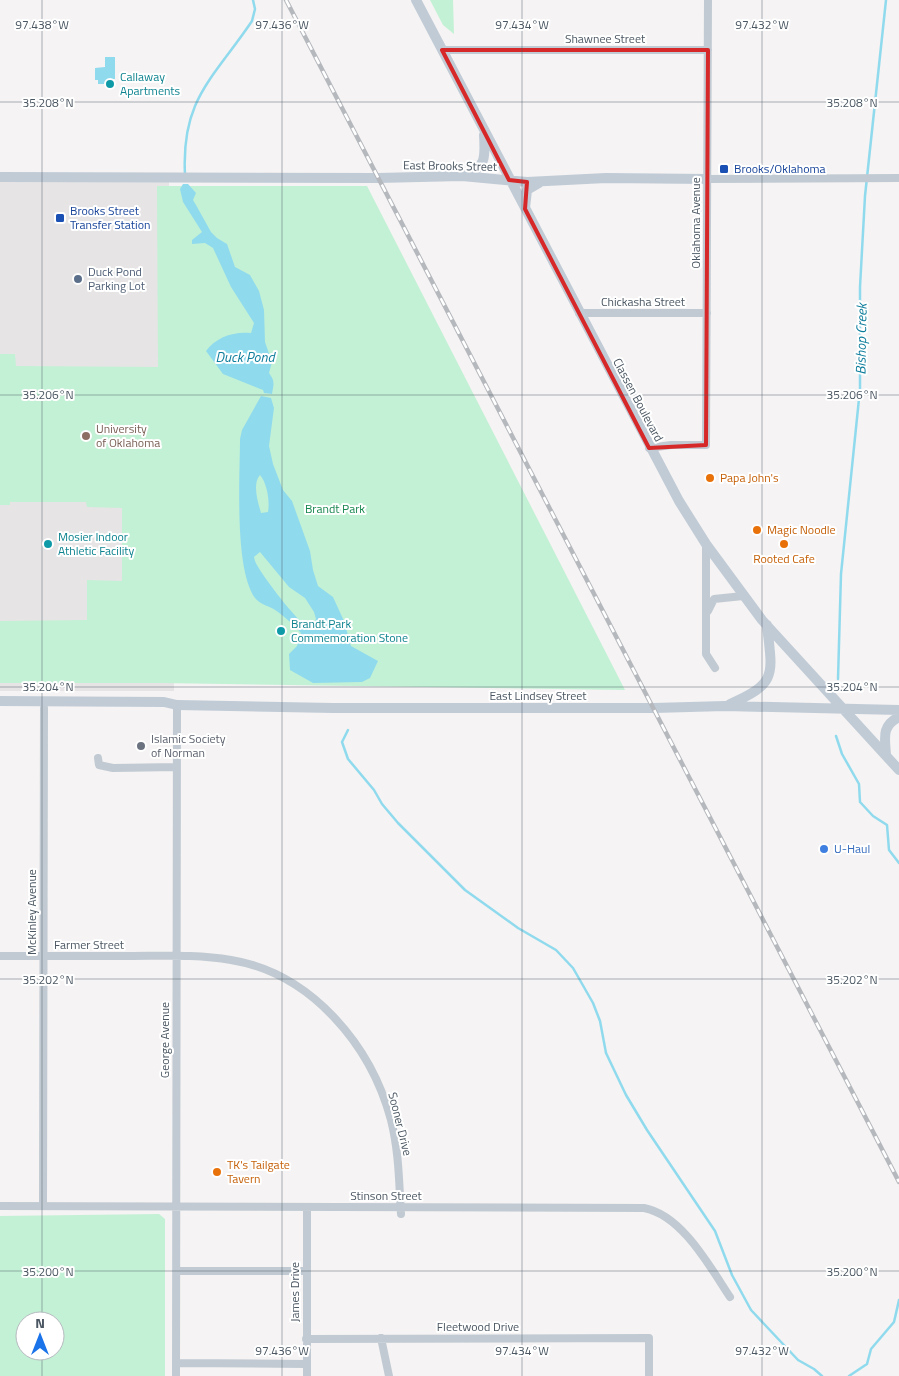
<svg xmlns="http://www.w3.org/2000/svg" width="899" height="1376" font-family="'Titillium Web',sans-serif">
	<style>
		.education { fill: #e6e4e5 }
		.green { fill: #c3f1d5; fill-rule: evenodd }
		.water { fill: #90daee; fill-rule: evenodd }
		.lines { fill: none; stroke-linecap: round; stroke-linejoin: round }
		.stream { stroke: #90daee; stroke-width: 2.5 }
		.street { stroke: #c1cad2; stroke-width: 8 }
		.secondary { stroke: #c1cbd6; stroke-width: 10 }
		.rail-casing { stroke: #b5b8bd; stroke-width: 4.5 }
		.rail { stroke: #fff; stroke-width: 2.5; stroke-dasharray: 8; stroke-linecap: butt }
		.marked { fill: none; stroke: #d62828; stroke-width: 4; stroke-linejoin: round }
		.ticks { fill: none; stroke: #4a5661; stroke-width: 1; stroke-opacity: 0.45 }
		.culture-dot { fill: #0f9aa8; stroke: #fff; stroke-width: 2 }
		.transit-dot { fill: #1a4fb4; stroke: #fff; stroke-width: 2 }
		.service-dot { fill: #5c6f8a; stroke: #fff; stroke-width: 2 }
		.education-dot { fill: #8d6e63; stroke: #fff; stroke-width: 2 }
		.food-dot { fill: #e8710a; stroke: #fff; stroke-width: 2 }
		.worship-dot { fill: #6b7280; stroke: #fff; stroke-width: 2 }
		.shop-dot { fill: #3f7fe0; stroke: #fff; stroke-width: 2 }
		.labels { text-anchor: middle; stroke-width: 4; stroke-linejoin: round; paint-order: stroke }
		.street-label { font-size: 12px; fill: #4a5661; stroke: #fff }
		.culture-label { font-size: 12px; fill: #0d838f; stroke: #fff; text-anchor: start }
		.transit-label { font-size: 12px; fill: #164399; stroke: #fff; text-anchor: start }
		.service-label { font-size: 12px; fill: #4e5e75; stroke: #fff; text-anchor: start }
		.education-label { font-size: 12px; fill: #785e54; stroke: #fff; text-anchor: start }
		.food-label { font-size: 12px; fill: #c56008; stroke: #fff; text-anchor: start }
		.park-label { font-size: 12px; fill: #17864f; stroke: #fff }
		.worship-label { font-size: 12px; fill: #5b616d; stroke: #fff; text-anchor: start }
		.shop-label { font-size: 12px; fill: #366cbe; stroke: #fff; text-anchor: start }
		.water-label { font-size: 14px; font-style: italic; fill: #0c7c9b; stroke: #fff }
		.ticks-label { font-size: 12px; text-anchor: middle; fill: #4a5661; stroke: #fff; stroke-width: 4; stroke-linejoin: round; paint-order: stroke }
	</style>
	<rect width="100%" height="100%" fill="#f5f3f3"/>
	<path class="education" d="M169 181 174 691H0V182Z"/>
	<path class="green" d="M430 0H453L454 34 443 25Z
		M157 186H367L625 690 162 683H0V621L87 620V580L122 581V508L87 507 86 502H10V505H0V354H15L16 366 158 367Z
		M159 1214 165 1219V1376H0V1216ZM25 1321H55V1351H25Z"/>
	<path class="water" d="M105 57H115V79H113V84H98V80H95V68L105 67Z
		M183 184H188L196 193 193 200 196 205 211 232 217 238 227 244 235 267 250 275 259 291 264 310 265 342 272 362 269 373C276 382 273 386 272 394L264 393 263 390 223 374 206 351C216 337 234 331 251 333L254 323 231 287 213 248 205 243 192 244V240L202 232 183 202 180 189Z
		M261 396 271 398 274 408 269 446 273 464 283 490 292 501 310 551 313 570 318 586 333 597 344 621 351 646 378 661 370 678 362 682 313 683 290 670 289 654 297 646 301 633C294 625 286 618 278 612 271 606 260 605 255 598 234 569 240 476 240 439L242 430ZM260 475C267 483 270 501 268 512L261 513C258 502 252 484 260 475ZM260 552 289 587 305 598 314 612 316 619 314 623C310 624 307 625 303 623 294 617 259 572 255 561L254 557Z"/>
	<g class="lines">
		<path class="stream" d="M185 175C181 99 213 79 252 21L255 9 253 0
			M838 679 841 574 860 389V287L865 196 886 0
			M348 730 342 742 348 759 374 790 382 804 398 823 465 890 518 928 556 950 573 968 593 1003 600 1021 606 1053 626 1095 647 1130 715 1231 732 1275 751 1310 798 1360 814 1369 822 1376
			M836 736 842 754 859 784 860 802 873 816 887 825 889 850 899 863
			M849 1376 867 1364 871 1349 894 1322 899 1300"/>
		<path class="street" d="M442 50H708
			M707 179 899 178
			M579 313H707
			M649 448 671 445H706L708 0
			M706 544V654L715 668
			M708 611 714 599 743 596
			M98 758 99 765 113 768 177 767
			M0 956C43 956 86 956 129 956 163 956 197 954 231 960 311 973 371 1045 391 1120 399 1152 399 1182 401 1214
			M0 1206 644 1208C682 1215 710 1267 730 1297
			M43 1206 44 708
			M176 1271H307
			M381 1338 389 1376
			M306 1339 649 1338V1376
			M176 1363 306 1364
			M176 1376 177 705
			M307 1376V1208"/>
		<path class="secondary" d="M416 0 679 501 706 544 762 620 899 770
			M466 175C487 167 485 155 484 135
			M0 177 378 178 462 176 527 182 606 178 707 179
			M525 208 527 190 539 183
			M0 701 164 702 177 705 333 708H654L725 706 899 710
			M730 704C779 683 772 673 767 625
			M886 755C885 738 881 726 899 717"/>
		<defs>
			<path id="rail" d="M286 0 899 1182"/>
		</defs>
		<use href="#rail" class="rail-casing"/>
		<use href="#rail" class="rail"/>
	</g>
	<path class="marked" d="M442 50H708L706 445 649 448 525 209 527 182 509 180Z"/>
	<path class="ticks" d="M42 0V1321M282 0V1376M522 0V1376M762 0V1376M0 102H899M0 395H899M0 687H899M0 979H899M0 1271H899M42 1351V1376"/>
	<g class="culture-dot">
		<circle cx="110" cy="84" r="5"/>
		<circle cx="48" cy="544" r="5"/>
		<circle cx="281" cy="631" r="5"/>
	</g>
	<g class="transit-dot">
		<rect x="719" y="164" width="10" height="10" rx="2.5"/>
		<rect x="55" y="213" width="10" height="10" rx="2.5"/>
	</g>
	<circle class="service-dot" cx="78" cy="279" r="5"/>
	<circle class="education-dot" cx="86" cy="436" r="5"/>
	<g class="food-dot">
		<circle cx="710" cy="478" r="5"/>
		<circle cx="757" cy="530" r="5"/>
		<circle cx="784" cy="544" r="5"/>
		<circle cx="217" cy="1172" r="5"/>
	</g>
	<circle class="worship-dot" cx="141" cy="746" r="5"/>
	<circle class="shop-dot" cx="824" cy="849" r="5"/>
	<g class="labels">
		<g class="street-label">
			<text x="605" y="43">Shawnee Street</text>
			<text transform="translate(450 166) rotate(1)" y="4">East Brooks Street</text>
			<text transform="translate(696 223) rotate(-90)" y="4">Oklahoma Avenue</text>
			<text x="643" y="306">Chickasha Street</text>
			<text transform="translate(638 400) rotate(62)" y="4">Classen Boulevard</text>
			<text x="538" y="700">East Lindsey Street</text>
			<text transform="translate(32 912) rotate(-90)" y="4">McKinley Avenue</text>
			<text x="89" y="949">Farmer Street</text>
			<text transform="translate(165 1040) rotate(-90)" y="4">George Avenue</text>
			<text transform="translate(400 1124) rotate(76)" y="4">Sooner Drive</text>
			<text x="386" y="1200">Stinson Street</text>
			<text transform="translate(295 1292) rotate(-90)" y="4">James Drive</text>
			<text x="478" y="1331">Fleetwood Drive</text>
		</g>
		<g class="culture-label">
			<text x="120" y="81">Callaway<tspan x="120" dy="14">Apartments</tspan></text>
			<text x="58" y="541">Mosier Indoor<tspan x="58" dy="14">Athletic Facility</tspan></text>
			<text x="291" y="628">Brandt Park<tspan x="291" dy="14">Commemoration Stone</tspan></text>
		</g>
		<g class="transit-label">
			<text x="734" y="173">Brooks/Oklahoma</text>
			<text x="70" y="215">Brooks Street<tspan x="70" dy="14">Transfer Station</tspan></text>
		</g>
		<g class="service-label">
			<text x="88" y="276">Duck Pond<tspan x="88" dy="14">Parking Lot</tspan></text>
		</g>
		<g class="education-label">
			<text x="96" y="433">University<tspan x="96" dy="14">of Oklahoma</tspan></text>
		</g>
		<g class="food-label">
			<text x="720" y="482">Papa John's</text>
			<text x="767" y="534">Magic Noodle</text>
			<text x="784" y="563" text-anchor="middle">Rooted Cafe</text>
			<text x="227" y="1169">TK's Tailgate<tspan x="227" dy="14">Tavern</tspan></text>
		</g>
		<g class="park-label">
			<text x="335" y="513">Brandt Park</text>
		</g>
		<g class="worship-label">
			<text x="151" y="743">Islamic Society<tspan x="151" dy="14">of Norman</tspan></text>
		</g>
		<g class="shop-label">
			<text x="834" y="853">U-Haul</text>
		</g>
		<g class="water-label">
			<text transform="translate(861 339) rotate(-89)" y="5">Bishop Creek</text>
			<text x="245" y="362">Duck Pond</text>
		</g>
	</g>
	<g class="ticks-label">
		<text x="42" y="29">97.438°W</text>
		<text x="282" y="29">97.436°W</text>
		<text x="522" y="29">97.434°W</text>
		<text x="762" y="29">97.432°W</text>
		<text x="48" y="107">35.208°N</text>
		<text x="852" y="107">35.208°N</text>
		<text x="48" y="399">35.206°N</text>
		<text x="852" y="399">35.206°N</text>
		<text x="48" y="691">35.204°N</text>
		<text x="852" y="691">35.204°N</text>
		<text x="48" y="984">35.202°N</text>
		<text x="852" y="984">35.202°N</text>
		<text x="48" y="1276">35.200°N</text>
		<text x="852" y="1276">35.200°N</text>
		<text x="282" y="1355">97.436°W</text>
		<text x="522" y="1355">97.434°W</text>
		<text x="762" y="1355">97.432°W</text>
	</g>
	<g transform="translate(40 1336)"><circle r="24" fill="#ffffff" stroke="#b7bbc0"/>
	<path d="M0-4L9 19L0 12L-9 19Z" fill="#1a73e8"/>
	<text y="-8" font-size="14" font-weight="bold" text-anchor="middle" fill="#4a5661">N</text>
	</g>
</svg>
